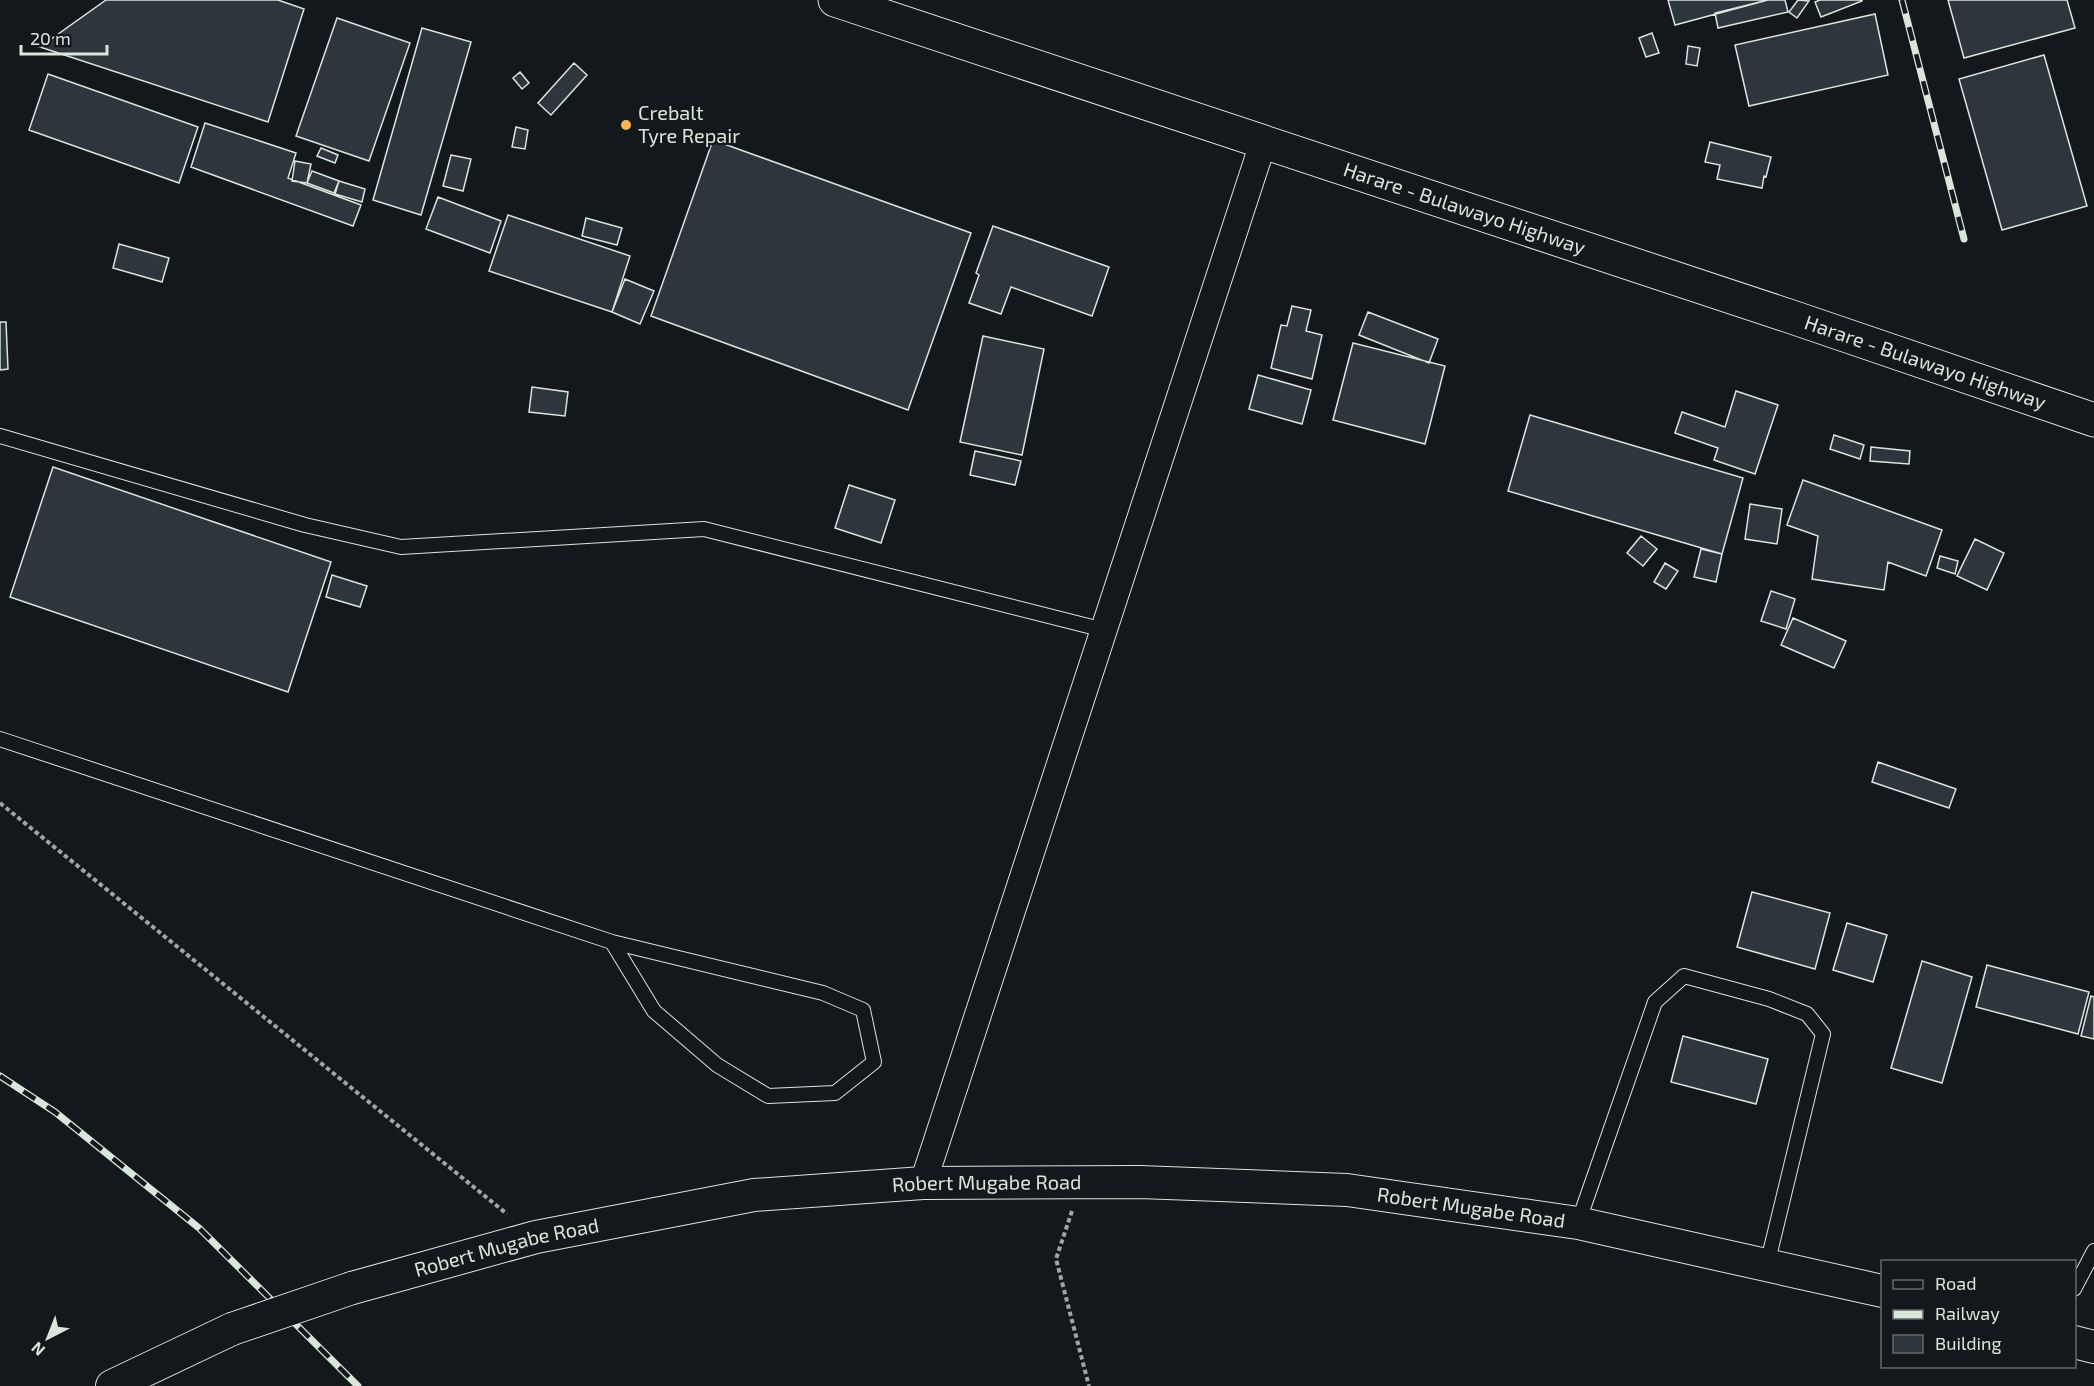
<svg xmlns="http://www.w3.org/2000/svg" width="2094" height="1386" font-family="'Exo 2',sans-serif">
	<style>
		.building { fill: #2c363c; stroke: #d8e6dc; stroke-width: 1.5 }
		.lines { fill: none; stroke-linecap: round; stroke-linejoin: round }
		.service-casing { stroke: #d8e6dc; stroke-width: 16 }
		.minor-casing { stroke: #d8e6dc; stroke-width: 28 }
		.tertiary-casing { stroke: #d8e6dc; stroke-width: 34 }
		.trunk-casing { stroke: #d8e6dc; stroke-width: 35 }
		.path { stroke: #9da8a2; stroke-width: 4; stroke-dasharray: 4.5 3; stroke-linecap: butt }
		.service { stroke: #14181c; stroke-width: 14 }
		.minor { stroke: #14181c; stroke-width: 26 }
		.tertiary { stroke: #14181c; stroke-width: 32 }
		.trunk { stroke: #14181c; stroke-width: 33 }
		.rail-casing { stroke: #d8e6dc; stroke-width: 7 }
		.rail { stroke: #14181c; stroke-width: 4.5; stroke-dasharray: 14; stroke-linecap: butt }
		.tertiary-bridge-casing { stroke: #d8e6dc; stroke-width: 34; stroke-linecap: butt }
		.tertiary-bridge { stroke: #14181c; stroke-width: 32 }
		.poi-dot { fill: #ffb74d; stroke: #14181c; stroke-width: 2 }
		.labels { text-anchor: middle; stroke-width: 4.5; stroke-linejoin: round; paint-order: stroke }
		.poi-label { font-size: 20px; fill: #d8e6dc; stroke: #14181c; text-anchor: start }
		.street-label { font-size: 20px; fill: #d8e6dc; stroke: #14181c }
	</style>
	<rect width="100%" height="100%" fill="#14181c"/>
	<path class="building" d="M106 0H278L304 9 268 122 40 47Z
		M1668 0H1768L1675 25Z
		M1768 0H1785L1788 12 1718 28 1715 13Z
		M1798 0 1809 1 1797 18 1789 12Z
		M1820 0H1862V1L1821 17 1815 2Z
		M1948 0H2067L2075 28 1964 58Z
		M1875 14 1888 75 1749 106 1735 45Z
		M337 18 410 43 369 161 296 136Z
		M422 28 471 42 421 215 373 200Z
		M1652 33 1659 53 1646 57 1639 38Z
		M1688 46 1700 48 1697 66 1686 64Z
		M2044 55 2087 206 2002 230 1959 79Z
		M574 63 587 75 551 115 538 103Z
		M520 72 529 83 522 89 513 78Z
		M48 74 198 127 179 183 29 130Z
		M205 123 296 153 288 178 361 205 353 226 191 167Z
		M516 127 528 130 525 149 512 147Z
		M713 140 971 233 908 410 651 316Z
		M1710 142 1771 157 1766 177 1764 176 1762 188 1717 179 1720 165 1705 162Z
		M321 148 338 155 335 163 317 156Z
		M451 155 471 159 463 191 443 186Z
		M295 161 311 164 307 183 292 181Z
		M312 171 339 181 334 193 307 183Z
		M339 181 365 189 362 202 335 194Z
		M438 197 501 221 490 253 426 229Z
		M508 215 630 256 612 312 489 271Z
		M586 218 622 228 617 245 582 236Z
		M993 226 1109 267 1092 316 1011 287 1001 314 969 303 979 275 976 273Z
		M119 244 169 258 162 282 113 268Z
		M625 279 654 291 640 324 612 312Z
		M1292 306 1311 310 1306 331 1322 335 1312 379 1271 368 1281 325 1287 326Z
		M1368 312 1438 339 1429 363 1359 335Z
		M0 322H6L8 369 0 370Z
		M983 336 1044 349 1022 455 960 442Z
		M1353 343 1445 366 1425 444 1333 420Z
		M1258 375 1311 390 1302 424 1249 409Z
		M532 387 568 392 565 416 529 412Z
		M1736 391 1778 405 1755 474 1714 460 1718 448 1675 433 1682 412 1725 427Z
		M1530 415 1743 478 1722 554 1508 491Z
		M1834 435 1864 445 1860 459 1830 449Z
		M1871 447 1910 451 1909 464 1870 461Z
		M975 451 1021 461 1015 485 970 475Z
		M53 467 331 562 288 692 10 597Z
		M1803 480 1942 530 1926 576 1888 562 1884 590 1812 579 1818 536 1787 525Z
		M849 485 895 500 881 543 835 528Z
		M1750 504 1782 509 1777 544 1745 539Z
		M1641 536 1657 549 1643 566 1627 553Z
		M1975 539 2004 553 1987 590 1957 576Z
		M1701 549 1722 554 1716 582 1694 577Z
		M1940 556 1958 561 1955 574 1937 568Z
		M1665 563 1678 571 1666 589 1654 582Z
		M332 575 367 586 360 607 326 597Z
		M1771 591 1795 599 1786 629 1761 621Z
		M1793 618 1846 641 1834 668 1781 645Z
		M1878 762 1956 789 1949 808 1872 782Z
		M1752 892 1830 913 1815 969 1737 947Z
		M1847 923 1887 935 1873 982 1833 970Z
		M1922 961 1972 977 1942 1083 1891 1068Z
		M1987 965 2089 992 2078 1034 1976 1007Z
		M2091 996 2094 997V1039L2081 1036Z
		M1683 1036 1768 1059 1756 1104 1671 1082Z"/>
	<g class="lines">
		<defs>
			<path id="service" d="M0 436 305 525 401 547 704 529 1104 630
				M0 739 612 942 823 993 863 1010 874 1062 835 1093 768 1096 717 1065 654 1011 612 942
				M1578 1223 1655 1002 1684 976 1769 999 1807 1014 1823 1034 1767 1265
				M2074 1289 2094 1251"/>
			<path id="minor" d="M923 1183 1263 143"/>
			<g id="tertiary">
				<path id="s1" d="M352 1288 536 1237 754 1195 923 1183 1140 1182 1347 1190 1578 1223 1882 1291"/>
				<path d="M2074 1342 2094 1347"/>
				<path d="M112 1386 232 1329"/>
			</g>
			<g id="trunk">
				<path id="s2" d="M835 0 1789 316 2094 420"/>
			</g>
		</defs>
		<use href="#service" class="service-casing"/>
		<use href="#minor" class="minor-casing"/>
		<use href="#tertiary" class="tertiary-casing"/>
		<use href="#trunk" class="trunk-casing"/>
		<path class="path" d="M0 803 507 1214
			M1072 1211 1056 1259 1089 1386"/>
		<use href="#service" class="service"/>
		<use href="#minor" class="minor"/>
		<use href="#tertiary" class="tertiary"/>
		<use href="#trunk" class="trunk"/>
		<defs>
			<path id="rail" d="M1902 0 1964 239
				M0 1076 55 1112 199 1228 358 1386"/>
		</defs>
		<use href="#rail" class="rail-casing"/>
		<use href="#rail" class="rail"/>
		<defs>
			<path id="tertiary-bridge" d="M232 1329 352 1288"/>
		</defs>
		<use href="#tertiary-bridge" class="tertiary-bridge-casing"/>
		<use href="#tertiary-bridge" class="tertiary-bridge"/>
	</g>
	<circle class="poi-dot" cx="626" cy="125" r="6"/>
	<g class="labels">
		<g class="poi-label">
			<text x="638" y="120">Crebalt<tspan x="638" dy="23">Tyre Repair</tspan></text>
		</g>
		<g class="street-label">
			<text dy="7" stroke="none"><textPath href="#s2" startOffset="663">Harare - Bulawayo Highway</textPath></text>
			<text dy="7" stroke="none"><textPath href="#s2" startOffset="1149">Harare - Bulawayo Highway</textPath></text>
			<text dy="7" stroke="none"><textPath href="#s1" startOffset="646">Robert Mugabe Road</textPath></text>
			<text dy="7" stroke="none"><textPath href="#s1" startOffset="1132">Robert Mugabe Road</textPath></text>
			<text dy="7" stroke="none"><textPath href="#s1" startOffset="160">Robert Mugabe Road</textPath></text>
		</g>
	</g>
	<rect x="1881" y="1260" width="195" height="108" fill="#14181c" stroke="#626a69" stroke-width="1.5"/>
	<rect x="1893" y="1280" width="30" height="9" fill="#14181c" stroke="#626a69" stroke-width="1.5"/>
	<text x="1935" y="1290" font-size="18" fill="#d8e6dc">Road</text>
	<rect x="1893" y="1310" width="30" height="9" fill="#d8e6dc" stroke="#626a69" stroke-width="1.5"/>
	<text x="1935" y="1320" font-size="18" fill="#d8e6dc">Railway</text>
	<rect x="1893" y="1335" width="30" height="18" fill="#2c363c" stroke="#626a69" stroke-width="1.5"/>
	<text x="1935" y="1350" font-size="18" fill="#d8e6dc">Building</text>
	<g transform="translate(48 1338) rotate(222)" stroke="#14181c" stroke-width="4.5" paint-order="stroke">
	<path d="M0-4.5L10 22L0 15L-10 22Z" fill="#d8e6dc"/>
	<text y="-9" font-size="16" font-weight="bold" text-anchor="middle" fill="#d8e6dc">N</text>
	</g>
	<path d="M21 45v9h86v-9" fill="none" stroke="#d8e6dc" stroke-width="3"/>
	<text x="30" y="45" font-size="18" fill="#d8e6dc" stroke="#14181c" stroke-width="4.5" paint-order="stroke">20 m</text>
</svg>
